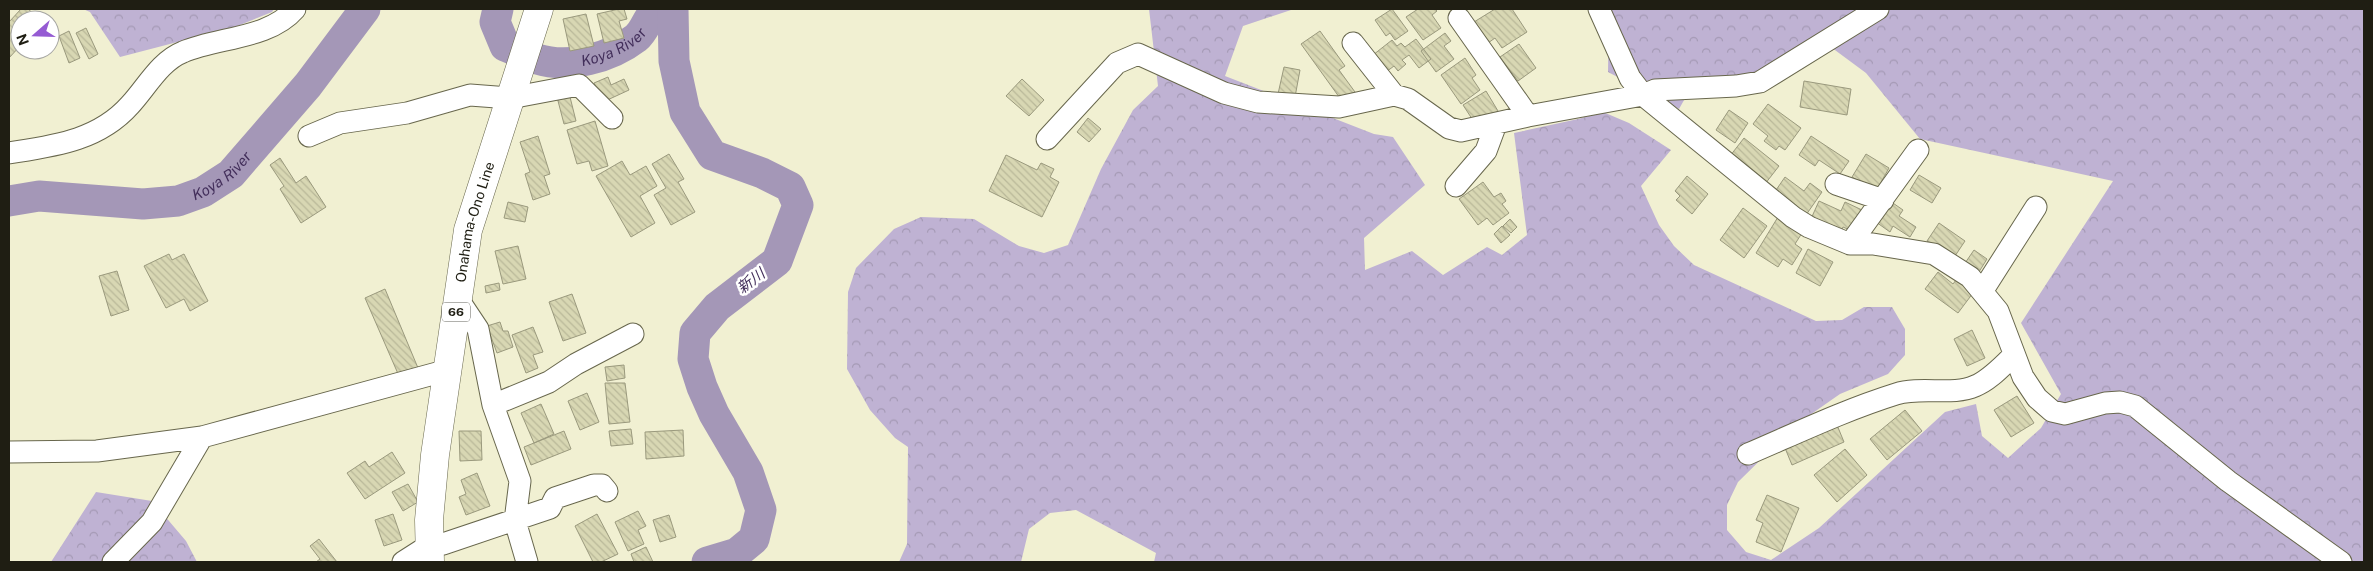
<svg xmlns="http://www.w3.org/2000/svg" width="2373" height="571" font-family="'Public Sans','Noto Sans JP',sans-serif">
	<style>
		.forest { fill: url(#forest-crowns) }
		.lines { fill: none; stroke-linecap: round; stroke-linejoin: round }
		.river { stroke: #a497b7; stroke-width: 31 }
		.building { fill: url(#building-back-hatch); stroke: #9a997d }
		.street-casing { stroke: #68674d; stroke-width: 23 }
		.primary-casing { stroke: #68674d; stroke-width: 29 }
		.street { stroke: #fff; stroke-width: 21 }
		.primary { stroke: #fff; stroke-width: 28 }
		.labels { text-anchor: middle; stroke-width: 5; stroke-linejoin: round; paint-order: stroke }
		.shield { fill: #fff; stroke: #62625a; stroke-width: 1 }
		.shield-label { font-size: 12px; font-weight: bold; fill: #1f1e13 }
		.street-label { font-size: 14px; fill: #1f1e13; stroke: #fff }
		.water-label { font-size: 15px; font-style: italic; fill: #432f5b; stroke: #fff }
	</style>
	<defs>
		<pattern id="forest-crowns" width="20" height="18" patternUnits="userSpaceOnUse" patternTransform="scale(1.25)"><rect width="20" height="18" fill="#bfb2d3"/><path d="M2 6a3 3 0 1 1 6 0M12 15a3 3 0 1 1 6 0" fill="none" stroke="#a499b4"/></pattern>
		<pattern id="building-back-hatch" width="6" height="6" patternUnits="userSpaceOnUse" patternTransform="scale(1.25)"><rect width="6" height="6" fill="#d8d7b3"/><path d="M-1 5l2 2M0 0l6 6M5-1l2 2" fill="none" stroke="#b9b899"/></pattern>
	</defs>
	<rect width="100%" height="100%" fill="#f1f0d2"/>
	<path class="forest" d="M83 9H274L272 12 235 27 120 57 90 12Z
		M1149 9H1294L1243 26 1225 76 1374 134 1393 137 1425 185 1364 238 1365 270 1412 251 1443 275 1487 247 1502 255 1527 235 1514 133 1578 119 1603 112 1629 123 1671 150 1641 186 1659 225 1674 246 1694 265 1816 321 1842 320 1864 307H1892L1905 329V355L1888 374 1840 394 1797 424 1738 482 1727 505V530L1746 552 1771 560 1819 528 1945 412 1976 404 1982 436 2008 458 2041 428 2061 394 2021 323 2113 181 1920 139 1866 73 1820 39 1741 79H1696L1679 109 1608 72 1609 9H2364V562H1154L1156 553 1076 510 1050 513 1029 529 1021 562H899L907 544 908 447 895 438 870 410 847 369 848 292 856 268 894 229 921 217 974 219 1019 246 1044 253 1068 245 1101 169 1133 110 1158 86Z
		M96 492 152 501 186 541 197 562H51Z"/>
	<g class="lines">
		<g class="river">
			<path id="s1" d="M498 9 495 22 505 46C515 50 526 55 537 59 569 69 610 58 636 38 647 29 647 14 660 9"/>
			<path d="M673 9 674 61 685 112 712 155 762 173 790 187 798 205 777 261 717 307 695 333 693 359 702 387 714 414 748 472 761 510 754 539 737 553 707 562"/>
			<path id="s2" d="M9 201 39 196 143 204 178 201 203 192 231 174 308 85 365 9"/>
		</g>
	</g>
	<path class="building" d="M21 9H28L41 20H20V46L9 58V22Z
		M619 9H624L627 19 619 21 624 38 604 43 597 14Z
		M1392 9 1408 31 1395 40 1390 33 1386 36 1375 20Z
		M1418 9H1435L1437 11 1432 15 1441 28 1423 40 1406 17Z
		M1495 9H1512L1527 32 1502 48 1495 38 1488 43 1474 22Z
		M586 14 594 46 570 51 563 19Z
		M86 28 98 54 89 59 76 33Z
		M69 31 80 58 69 63 59 36Z
		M1320 31 1345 66 1339 70 1355 92 1342 101 1301 44Z
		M1445 33 1451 41 1444 46 1454 59 1436 72 1421 51Z
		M1416 39 1431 59 1419 68 1409 55 1402 60 1406 64 1398 71 1394 66 1386 72 1373 55 1392 40 1397 46 1401 43 1405 47Z
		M1519 44 1536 68 1518 81 1500 57Z
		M1465 58 1476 75 1472 78 1480 90 1461 104 1441 75Z
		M1284 67 1300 70 1295 97 1278 94Z
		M608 77 611 85 624 79 629 90 603 102 594 83Z
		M1022 79 1044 100 1029 116 1006 96Z
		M1804 81 1851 89 1847 115 1800 107Z
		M1486 91 1498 111 1476 125 1463 105Z
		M569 93 576 121 564 124 557 97Z
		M1768 104 1801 128 1785 150 1779 146 1776 150 1764 141 1768 136 1753 124Z
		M1729 110 1748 123 1735 143 1716 130Z
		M1088 118 1101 129 1089 142 1077 132Z
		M595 121 608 166 592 171 589 161 577 164 567 130Z
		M538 136 550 174 544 176 550 194 533 200 525 174 530 172 520 142Z
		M1811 136 1849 161 1840 174 1819 160 1815 166 1799 155Z
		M1744 138 1779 166 1765 184 1730 156Z
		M669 154 684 179 678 182 695 212 671 225 654 195 666 188 652 164Z
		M1866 154 1889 168 1876 191 1852 177Z
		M1006 155 1037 170 1041 163 1054 169 1050 177 1059 182 1042 217 989 191Z
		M280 158 296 183 306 176 326 207 301 223 280 189 284 186 270 165Z
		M622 161 630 175 646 166 657 186 640 196 655 223 631 237 596 176Z
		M1919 175 1941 188 1932 203 1910 190Z
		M1687 176 1708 194 1692 214 1676 200 1680 196 1675 191Z
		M1785 177 1804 191 1810 183 1822 192 1806 215 1774 193Z
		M1483 182 1494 197 1501 193 1506 201 1502 204 1509 213 1493 225 1487 218 1478 225 1459 199Z
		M1819 201 1841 211 1845 202 1862 210 1852 231 1843 227 1840 234 1810 221Z
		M1890 201 1903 210 1899 216 1916 227 1910 237 1893 226 1890 232 1876 222Z
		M508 202 528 207 525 222 504 218Z
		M1743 208 1767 226 1744 258 1720 240Z
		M1778 217 1802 233 1795 244 1802 249 1792 265 1783 259 1778 267 1756 253Z
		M1510 219 1517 227 1511 233 1503 226Z
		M1939 223 1965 241 1953 259 1927 241Z
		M1502 226 1510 235 1501 243 1494 234Z
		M518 246 526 279 503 284 495 251Z
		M1808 249 1833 262 1820 286 1796 273Z
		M1974 250 1987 259 1977 275 1963 266Z
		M169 254 172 260 184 254 208 301 190 311 184 299 166 308 144 266Z
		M117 271 129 310 111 316 99 276Z
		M1938 272 1953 284 1959 276 1976 289 1958 313 1925 289Z
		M499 283 500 290 486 293 485 286Z
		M385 289 418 368 399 376 365 298Z
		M572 294 586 333 563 341 549 302Z
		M500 322 503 331H508L513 347 497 353 487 326Z
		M533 327 543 352 533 355 538 368 526 373 512 335Z
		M1972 330 1985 358 1967 366 1954 339Z
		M624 365 625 378 607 381 605 367Z
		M605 383H625L630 422 609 424Z
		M587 393 599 422 580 430 568 401Z
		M2017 396 2034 423 2011 437 1994 410Z
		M541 404 554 434 534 443 521 413Z
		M1905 410 1922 431 1887 460 1870 439Z
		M1837 425 1844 442 1792 465 1785 448Z
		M631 429 633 444 611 446 609 431Z
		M683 430 684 456 646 459 645 432Z
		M459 431H481L482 460 460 461Z
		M564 431 571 449 531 465 524 447Z
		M1845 449 1867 475 1837 502 1814 475Z
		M392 452 405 473 365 499 347 473 365 461 369 467Z
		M477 473 490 506 466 515 459 497 466 494 461 480Z
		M408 484 418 502 403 511 392 492Z
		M1767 495 1799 508 1781 552 1756 542 1763 523 1756 520Z
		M638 511 646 526 638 530 644 544 628 551 615 522Z
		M393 514 402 540 384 546 375 520Z
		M597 514 618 554 601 562H593L575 526Z
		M669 515 676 537 660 542 653 520Z
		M319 539 337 562H316L320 559 310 546Z
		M646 547 653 562H634L631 554Z"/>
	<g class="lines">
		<defs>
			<path id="street" d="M1599 9 1630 78 1643 95 1793 217 1809 227 1850 244H1873L1934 254 1970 277 1998 311 2023 377 2037 398 2052 411 2065 414 2105 403 2120 402 2135 406 2228 481 2341 562
				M1459 18 1528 116
				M1353 43 1394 95
				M309 136 340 123 407 113 470 95 510 98 579 85 612 118
				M1047 139 1117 63 1138 54 1224 93 1258 102 1339 107 1394 95 1408 99 1449 128 1461 131 1528 116 1643 95 1655 90 1736 86 1760 82 1878 9
				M9 153C53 146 98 141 130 105 146 88 160 61 183 52 218 37 269 39 295 9
				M1836 184 1883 200
				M1456 186 1486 151 1496 124
				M1850 244 1918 150
				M1983 290 2036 207
				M458 299 478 329 493 405
				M9 452 97 451 202 437 448 370
				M1748 454C1797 433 1845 410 1896 394 1921 386 1953 396 1975 386 1990 380 2002 366 2014 355
				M113 562 152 522 202 437
				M403 562 428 546 443 544 550 508 555 498 594 485H602L607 491
				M527 562 515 521 520 481 493 405 549 382 576 364 633 334"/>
			<g id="primary">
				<path id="s3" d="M430 562 429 520 435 455 468 230 539 9"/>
			</g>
		</defs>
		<use href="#street" class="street-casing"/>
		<use href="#primary" class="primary-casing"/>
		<use href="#street" class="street"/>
		<use href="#primary" class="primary"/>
	</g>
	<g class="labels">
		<rect class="shield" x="442" y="302.5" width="28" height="19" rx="4"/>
		<g class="shield-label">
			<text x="456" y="316">66</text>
		</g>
		<g class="street-label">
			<text dy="5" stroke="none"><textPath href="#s3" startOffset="344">Onahama-Ono Line</textPath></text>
		</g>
		<g class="water-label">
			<text dy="5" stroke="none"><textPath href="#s1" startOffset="154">Koya River</textPath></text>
			<text dy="5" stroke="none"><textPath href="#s2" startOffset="221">Koya River</textPath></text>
			<text transform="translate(751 281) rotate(-37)" y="5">新川</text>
		</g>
	</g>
	<rect width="2373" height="571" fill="none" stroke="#1f1e13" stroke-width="20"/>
	<g transform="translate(35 35) rotate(250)"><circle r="24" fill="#ffffff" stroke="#a5a5a1"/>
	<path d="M0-4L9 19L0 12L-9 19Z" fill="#955bd3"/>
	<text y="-8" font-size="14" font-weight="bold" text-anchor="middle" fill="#1f1e13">N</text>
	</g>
</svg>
